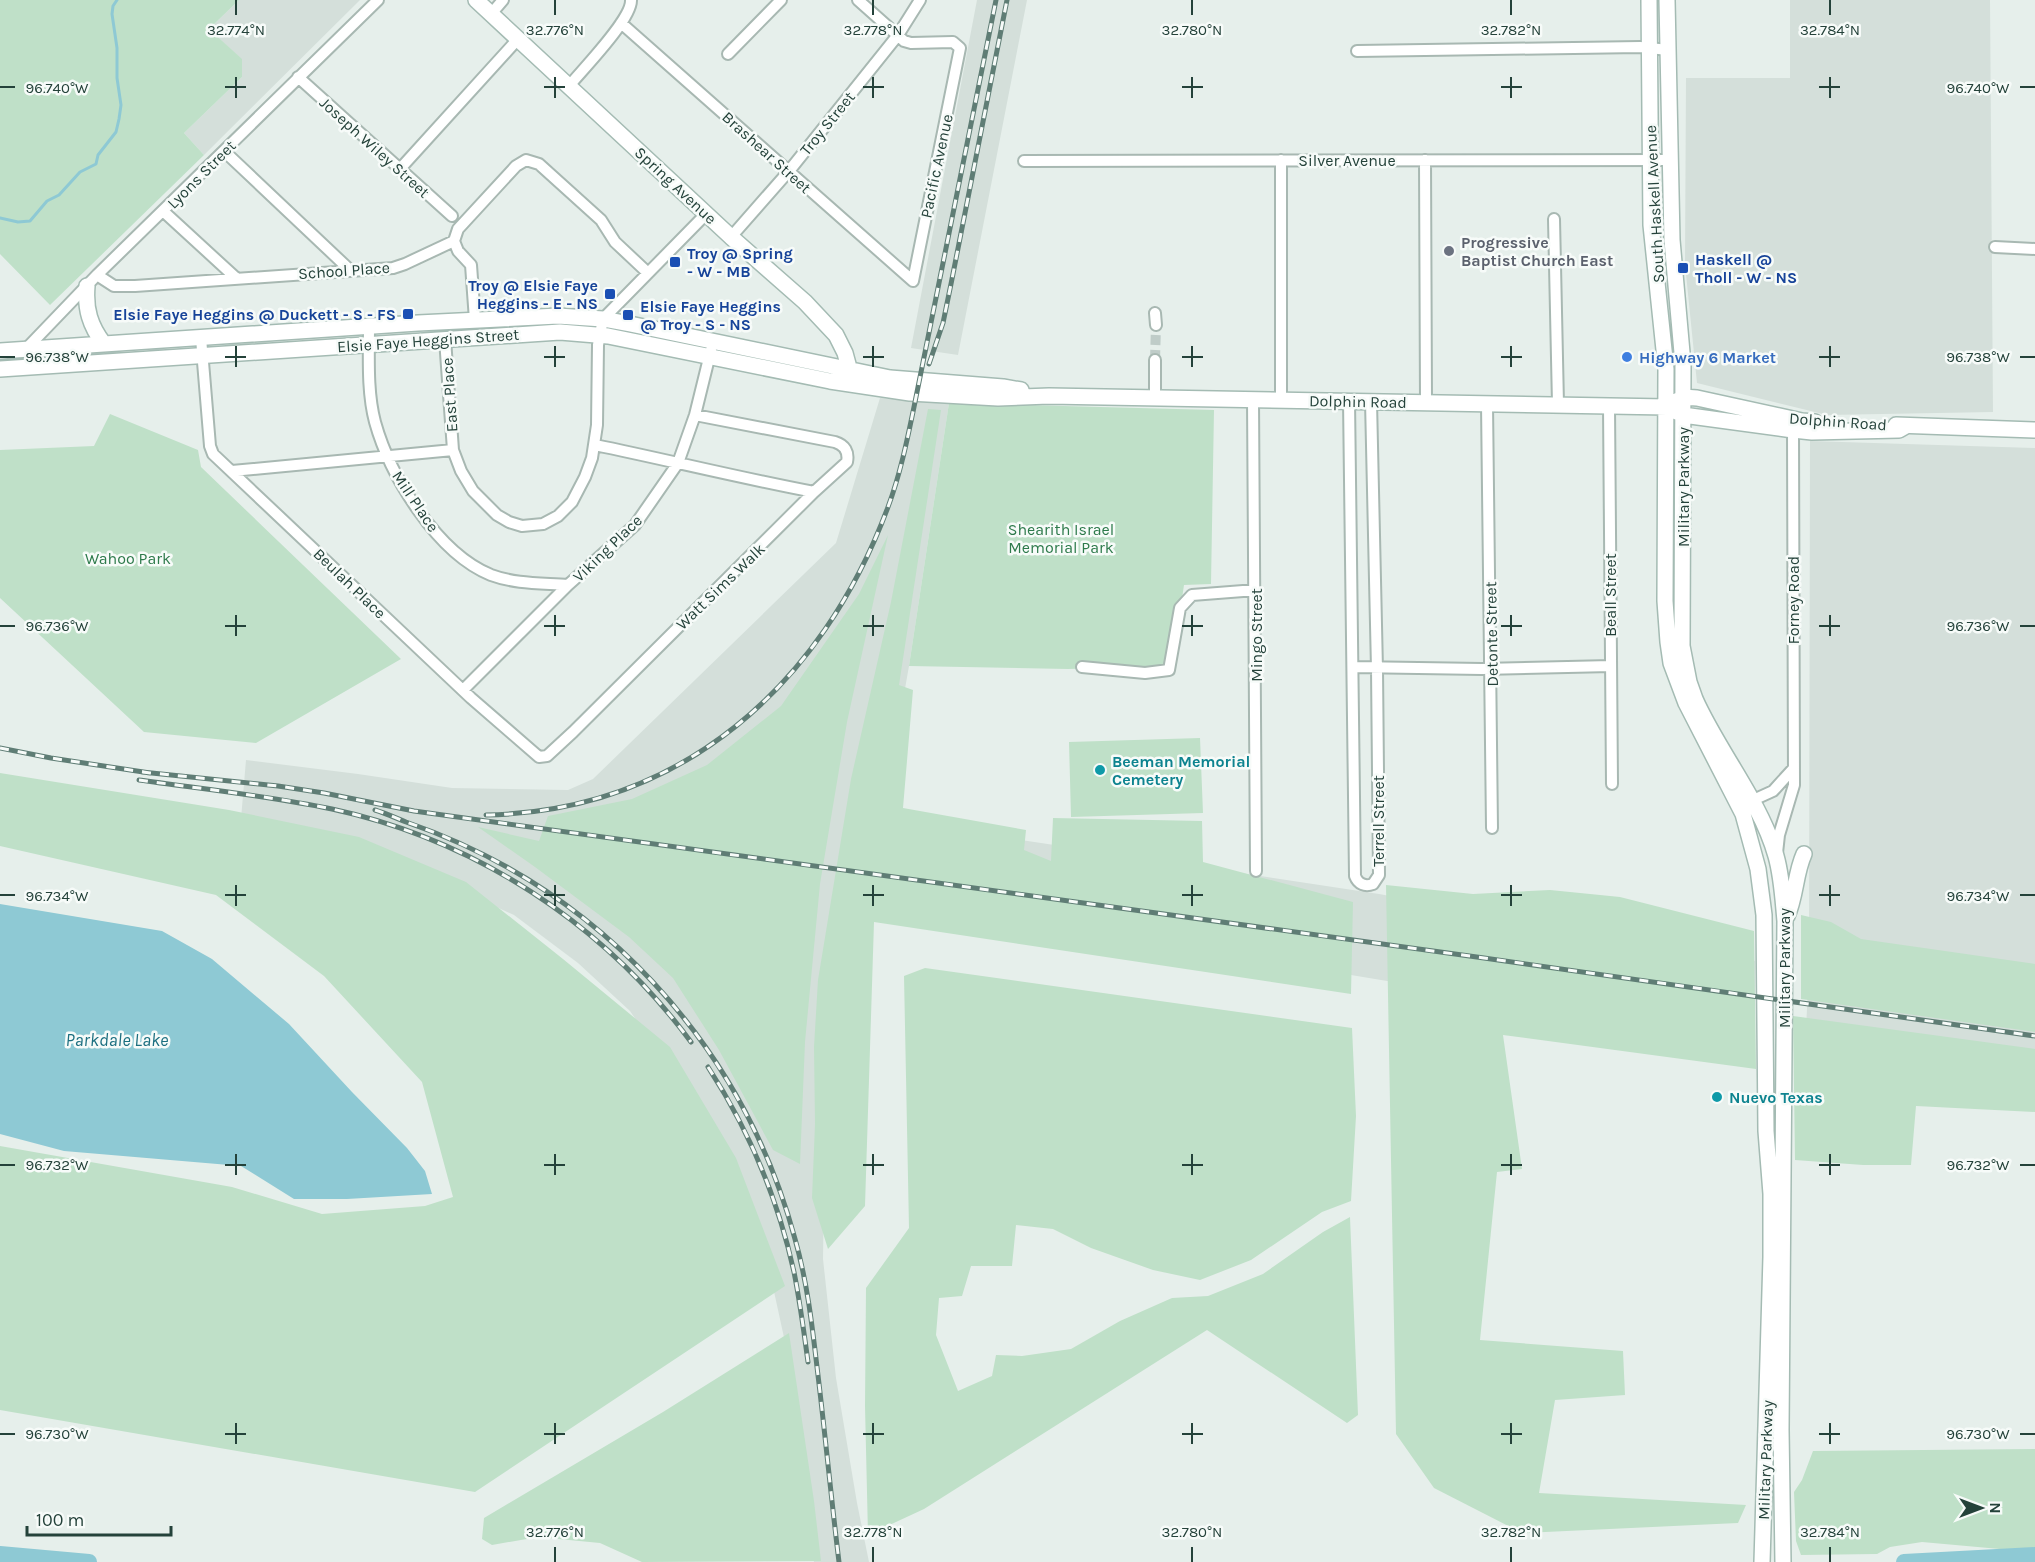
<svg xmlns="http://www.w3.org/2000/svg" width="2035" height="1562" font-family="Karla,sans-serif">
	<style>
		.built { fill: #d4dfda }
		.green { fill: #bfe0c8 }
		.water { fill: #8ec9d4 }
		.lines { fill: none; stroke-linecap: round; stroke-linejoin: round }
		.stream { stroke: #8ec9d4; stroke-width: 3 }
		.river { stroke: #8ec9d4; stroke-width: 16 }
		.street-tunnel { stroke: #bfccc8; stroke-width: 10; stroke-dasharray: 10 5; stroke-linecap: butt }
		.street-casing { stroke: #a8b8b2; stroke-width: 14 }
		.secondary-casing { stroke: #a4bbb3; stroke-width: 18 }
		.street { stroke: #fff; stroke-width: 10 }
		.secondary { stroke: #fff; stroke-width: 15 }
		.rail-casing { stroke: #5f7d75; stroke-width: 5 }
		.rail { stroke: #f7fbf9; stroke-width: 3; stroke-dasharray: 9; stroke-linecap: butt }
		.ticks { fill: none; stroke: #24423a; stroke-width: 2 }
		.worship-dot { fill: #6b7280; stroke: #f7fbf9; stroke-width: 2 }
		.transit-dot { fill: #1a4fb4; stroke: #f7fbf9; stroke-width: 2 }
		.shop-dot { fill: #3f7fe0; stroke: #f7fbf9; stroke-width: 2 }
		.culture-dot { fill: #0f9aa8; stroke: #f7fbf9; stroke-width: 2 }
		.labels { text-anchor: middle; stroke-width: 5; stroke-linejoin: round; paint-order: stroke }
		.street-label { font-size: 16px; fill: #24423a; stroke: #f7fbf9 }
		.worship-label { font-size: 16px; font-weight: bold; fill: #5b616d; stroke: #f7fbf9; text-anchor: start }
		.transit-label { font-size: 16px; font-weight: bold; fill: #164399; stroke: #f7fbf9; text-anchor: start }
		.shop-label { font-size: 16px; font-weight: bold; fill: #366cbe; stroke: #f7fbf9; text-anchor: start }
		.park-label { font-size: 16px; fill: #2d7a4b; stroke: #f7fbf9 }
		.culture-label { font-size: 16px; font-weight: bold; fill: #0d838f; stroke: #f7fbf9; text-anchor: start }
		.water-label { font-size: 18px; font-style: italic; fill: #1c6f80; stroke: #f7fbf9 }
		.ticks-label { font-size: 15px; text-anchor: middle; fill: #24423a; stroke: #f7fbf9; stroke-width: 5; stroke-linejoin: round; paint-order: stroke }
	</style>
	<rect width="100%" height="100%" fill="#e6efeb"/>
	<path class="built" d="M239 0H360L204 155 184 133 242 77 241 59 209 29Z
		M977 0H1027L958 355 911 348Z
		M1790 0H1990L1993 412 1827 415 1697 383 1685 264 1686 78H1790Z
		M880 398 949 403 909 666 882 819 1379 894 1755 961 1754 1039 1381 980 844 891 825 1112 823 1259 836 1378 857 1503 869 1562H814L785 1342 763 1241 691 1101 630 1011 578 963 514 915 442 882 241 819 246 760 358 774 452 788 568 790 593 779 836 543Z
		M1810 441 2035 448V1074L1805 1051 1809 966Z"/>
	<path class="green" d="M0 0H239L209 29 242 59V77L184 133 204 155 50 305 0 254Z
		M949 403 1214 410 1211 584 1184 585 1172 666 1068 669 909 666Z
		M928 409 941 410 899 685 913 690 903 808 1026 830 1024 850 1051 861 1053 818 1202 821 1203 862 1353 902 1351 994 874 922 865 1206 828 1249 812 1198 815 1124 814 1047 818 980 851 779 891 602Z
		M110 414 198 450 201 467 401 659 256 743 144 732 0 598V450L94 446Z
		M888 535 847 722 820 884 805 1042 800 1164 773 1150 719 1050 673 978 629 937 535 867 478 827 539 841 548 816 632 799 707 765 781 706 859 594Z
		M1200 738 1203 813 1071 817 1069 742Z
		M0 773 229 810 359 837 466 882 563 959 670 1047 736 1158 785 1286 475 1492 0 1410V1146L232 1187 322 1214 425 1206 453 1197 422 1082 324 976 216 895 0 846Z
		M1386 885 1473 894 1550 890 1620 897 1754 931 1756 1069 1503 1035 1522 1169 1497 1172 1480 1340 1623 1351 1625 1395 1555 1400 1539 1493 1746 1505 1738 1523 1522 1533 1434 1488 1396 1434Z
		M1801 915 1831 922 1861 939 2035 964V1032L1801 999Z
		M925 968 1352 1028 1356 1116 1351 1201 1322 1212 1251 1260 1200 1280 1153 1270 1091 1248 1053 1229 1016 1225 1012 1266H971L962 1296 939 1298 936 1335 958 1391 992 1376 996 1355 1022 1356 1071 1349 1120 1321 1172 1298 1208 1296 1263 1274 1323 1232 1350 1217 1358 1415 1347 1423 1207 1330 924 1509 868 1535 865 1406 866 1288 909 1228 904 976Z
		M1793 1016 2035 1049V1112L1916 1106 1911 1165H1863L1795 1160Z
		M789 1333 814 1501 821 1561 642 1562 600 1543 538 1537 492 1545 482 1539 484 1518 663 1412Z
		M2035 1449V1549L2022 1551 1922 1542 1890 1547 1877 1554 1801 1555 1796 1541 1794 1492 1802 1480 1813 1451Z"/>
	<path class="water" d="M0 904 162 931 212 959 289 1024 352 1092 407 1148 425 1171 432 1194 347 1199H294L241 1166 64 1151 0 1134Z"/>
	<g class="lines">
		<path class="stream" d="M0 218 18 222 30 221 47 201 59 195 80 172 96 164 98 155 116 132 119 119 121 105 117 78V48L112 14 113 6 117 0"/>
		<path class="river" d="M0 1554 89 1562
			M1904 1562 2035 1555"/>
		<path class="street-tunnel" d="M1155 360 1156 325"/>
		<defs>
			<path id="street" d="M858 0 904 41 911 43 953 42 960 48 913 281
				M491 14 503 0
				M621 23 913 281
				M1357 51 1640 47 1668 50
				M728 54 781 0
				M298 77 452 216
				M569 86C583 69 632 19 631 0
				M224 151 351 271
				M1281 160V399
				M1425 160 1426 402
				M1024 161 1670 160
				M399 170 518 39
				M163 211 236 278
				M1554 219 1558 404
				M731 237 789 171 898 35 920 0
				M454 241 458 251 471 265 475 320
				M1995 247 2035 249
				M97 275 114 286H135L393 268 405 264 454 241 458 229 516 166 526 160 539 164 601 220 615 242 648 273
				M1155 313 1156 325
				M369 326C369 357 367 392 375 422 390 476 437 553 491 575 515 584 542 583 568 585
				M201 338 210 446 213 454 471 698 539 757 547 756 573 732 814 492 847 462C849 452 845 445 835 442L695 415
				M445 339 453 450 461 471 473 491 497 515 509 522 522 526 543 524 558 516 572 502 585 477 592 458 597 425 598 345 603 319 707 213
				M26 349 97 275 378 0
				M1155 397V360
				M1253 399 1256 871
				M1349 400 1355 876C1358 884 1365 887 1373 884L1379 875 1377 669 1371 401
				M1487 404 1492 828
				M1609 406 1612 784
				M595 445C668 460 740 478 814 492
				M232 471 453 450
				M1082 667 1145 673 1169 670 1180 608 1192 595 1256 590
				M1354 667 1482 669 1611 666
				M463 690 568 585 635 525 678 463 695 415 711 350
				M1751 801 1773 791 1793 769
				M1777 853 1779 835 1794 785 1793 430"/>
			<path id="secondary" d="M476 0 731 237 805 302 836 335 845 353 851 375
				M1649 0 1651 225 1666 369 1665 601 1668 642 1671 663 1686 703 1743 814 1758 869 1764 915 1766 1131 1771 1194V1257L1762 1562
				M1667 0 1672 240 1683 364 1682 646 1689 682 1695 699C1718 751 1761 802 1776 856 1782 877 1783 900 1785 921L1781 1430 1783 1562
				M87 286C85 309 90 326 104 344
				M0 351 418 323 558 316 603 319 630 324 890 378 1003 387 1021 390
				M0 369 560 332 608 336 830 381 910 393 998 398 1049 396 1667 407 1683 415 1793 430 1812 432 1899 430 1906 426
				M1675 402 1683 397 1697 398 1802 421 1815 422
				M1896 425 2035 430
				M1787 916C1796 896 1795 874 1804 854"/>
		</defs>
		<use href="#street" class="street-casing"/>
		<use href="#secondary" class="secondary-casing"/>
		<use href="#street" class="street"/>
		<use href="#secondary" class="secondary"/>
		<defs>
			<path id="rail" d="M929 364 943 323 951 284 1007 0
				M0 748 51 758 150 773
				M142 772 278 786 324 793 414 811 1484 958 2035 1036
				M139 780C203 789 269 796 332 809 476 840 604 924 691 1042
				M375 810C385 813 396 818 406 822 598 888 742 1043 795 1239 807 1281 812 1324 817 1367 825 1432 831 1497 839 1562
				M486 815C682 811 822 685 888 507 900 475 907 441 914 407L996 0
				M708 1067C749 1130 778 1199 794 1272 800 1302 804 1332 808 1362"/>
		</defs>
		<use href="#rail" class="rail-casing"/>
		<use href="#rail" class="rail"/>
	</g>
	<path class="ticks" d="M236 0V15M555 0V15M873 0V15M1192 0V15M1511 0V15M1830 0V15M236 77V98M555 77V98M873 77V98M1192 77V98M1511 77V98M1830 77V98M0 87H15M225 87H246M544 87H565M863 87H884M1182 87H1203M1501 87H1522M1819 87H1840M2020 87H2035M236 346V367M555 346V367M873 346V367M1192 346V367M1511 346V367M1830 346V367M0 357H15M225 357H246M544 357H565M863 357H884M1182 357H1203M1501 357H1522M1819 357H1840M2020 357H2035M236 615V636M555 615V636M873 615V636M1192 615V636M1511 615V636M1830 615V636M0 626H15M225 626H246M544 626H565M863 626H884M1182 626H1203M1501 626H1522M1819 626H1840M2020 626H2035M236 885V906M555 885V906M873 885V906M1192 885V906M1511 885V906M1830 885V906M0 895H15M225 895H246M544 895H565M863 895H884M1182 895H1203M1501 895H1522M1819 895H1840M2020 895H2035M236 1154V1175M555 1154V1175M873 1154V1175M1192 1154V1175M1511 1154V1175M1830 1154V1175M0 1165H15M225 1165H246M544 1165H565M863 1165H884M1182 1165H1203M1501 1165H1522M1819 1165H1840M2020 1165H2035M236 1423V1444M555 1423V1444M873 1423V1444M1192 1423V1444M1511 1423V1444M1830 1423V1444M0 1434H15M225 1434H246M544 1434H565M863 1434H884M1182 1434H1203M1501 1434H1522M1819 1434H1840M2020 1434H2035M555 1547V1562M873 1547V1562M1192 1547V1562M1511 1547V1562M1830 1547V1562"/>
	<circle class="worship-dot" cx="1449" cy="251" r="6"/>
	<g class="transit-dot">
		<rect x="669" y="256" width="12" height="12" rx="3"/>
		<rect x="1677" y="262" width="12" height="12" rx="3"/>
		<rect x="604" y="288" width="12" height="12" rx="3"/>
		<rect x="402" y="308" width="12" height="12" rx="3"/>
		<rect x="622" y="309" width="12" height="12" rx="3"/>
	</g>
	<circle class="shop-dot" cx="1627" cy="357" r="6"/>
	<g class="culture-dot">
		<circle cx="1100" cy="770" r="6"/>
		<circle cx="1717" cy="1097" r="6"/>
	</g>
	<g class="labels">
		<g class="street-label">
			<text transform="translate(827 123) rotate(-51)" y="6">Troy Street</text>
			<text transform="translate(375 147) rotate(42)" y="6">Joseph Wiley Street</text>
			<text transform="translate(767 152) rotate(42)" y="6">Brashear Street</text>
			<text x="1347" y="166">Silver Avenue</text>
			<text transform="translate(936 166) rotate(-78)" y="6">Pacific Avenue</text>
			<text transform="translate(201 174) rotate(-45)" y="6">Lyons Street</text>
			<text transform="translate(676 185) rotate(43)" y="6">Spring Avenue</text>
			<text transform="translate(1654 204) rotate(-93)" y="6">South Haskell Avenue</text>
			<text transform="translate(344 270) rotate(-4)" y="6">School Place</text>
			<text transform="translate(428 340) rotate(-4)" y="6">Elsie Faye Heggins Street</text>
			<text transform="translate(449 395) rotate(-94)" y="6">East Place</text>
			<text transform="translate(1358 401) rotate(1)" y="6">Dolphin Road</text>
			<text transform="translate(1838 421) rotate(4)" y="6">Dolphin Road</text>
			<text transform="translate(1683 487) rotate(-90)" y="6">Military Parkway</text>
			<text transform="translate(416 501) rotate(56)" y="6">Mill Place</text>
			<text transform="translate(607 548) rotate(-44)" y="6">Viking Place</text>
			<text transform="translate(350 583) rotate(44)" y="6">Beulah Place</text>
			<text transform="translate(720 586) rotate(-44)" y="6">Watt Sims Walk</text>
			<text transform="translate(1610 595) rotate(-90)" y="6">Beall Street</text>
			<text transform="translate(1793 600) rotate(-90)" y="6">Forney Road</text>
			<text transform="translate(1491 634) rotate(-91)" y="6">Detonte Street</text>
			<text transform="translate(1256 635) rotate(-90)" y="6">Mingo Street</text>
			<text transform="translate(1378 821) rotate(-90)" y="6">Terrell Street</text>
			<text transform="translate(1784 968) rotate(-90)" y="6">Military Parkway</text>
			<text transform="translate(1765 1460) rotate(-88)" y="6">Military Parkway</text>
		</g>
		<g class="worship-label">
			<text x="1461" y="248">Progressive<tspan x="1461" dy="18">Baptist Church East</tspan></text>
		</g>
		<g class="transit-label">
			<text x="687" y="259">Troy @ Spring<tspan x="687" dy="18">- W - MB</tspan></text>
			<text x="1695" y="265">Haskell @<tspan x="1695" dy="18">Tholl - W - NS</tspan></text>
			<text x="598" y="291" text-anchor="end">Troy @ Elsie Faye<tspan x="598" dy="18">Heggins - E - NS</tspan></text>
			<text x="640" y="312">Elsie Faye Heggins<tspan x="640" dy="18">@ Troy - S - NS</tspan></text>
			<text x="396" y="320" text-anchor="end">Elsie Faye Heggins @ Duckett - S - FS</text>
		</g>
		<g class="shop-label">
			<text x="1639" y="363">Highway 6 Market</text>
		</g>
		<g class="park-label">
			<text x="1061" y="535">Shearith Israel<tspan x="1061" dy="18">Memorial Park</tspan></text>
			<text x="128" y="564">Wahoo Park</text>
		</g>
		<g class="culture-label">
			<text x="1112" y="767">Beeman Memorial<tspan x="1112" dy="18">Cemetery</tspan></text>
			<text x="1729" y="1103">Nuevo Texas</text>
		</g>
		<g class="water-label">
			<text x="117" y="1046">Parkdale Lake</text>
		</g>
	</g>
	<g class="ticks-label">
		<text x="236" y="35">32.774°N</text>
		<text x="555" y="35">32.776°N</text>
		<text x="873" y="35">32.778°N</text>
		<text x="1192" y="35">32.780°N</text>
		<text x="1511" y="35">32.782°N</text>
		<text x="1830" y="35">32.784°N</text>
		<text x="1978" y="93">96.740°W</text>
		<text x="57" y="93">96.740°W</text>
		<text x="1978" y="362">96.738°W</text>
		<text x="57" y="362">96.738°W</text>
		<text x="1978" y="631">96.736°W</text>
		<text x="57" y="631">96.736°W</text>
		<text x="1978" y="901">96.734°W</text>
		<text x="57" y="901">96.734°W</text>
		<text x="1978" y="1170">96.732°W</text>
		<text x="57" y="1170">96.732°W</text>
		<text x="1978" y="1439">96.730°W</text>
		<text x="57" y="1439">96.730°W</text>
		<text x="555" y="1537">32.776°N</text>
		<text x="873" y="1537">32.778°N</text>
		<text x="1192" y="1537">32.780°N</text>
		<text x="1511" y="1537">32.782°N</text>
		<text x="1830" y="1537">32.784°N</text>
	</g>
	<g transform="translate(1981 1508) rotate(90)" stroke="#f7fbf9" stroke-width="4.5" paint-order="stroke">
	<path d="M0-4.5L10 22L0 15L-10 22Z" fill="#24423a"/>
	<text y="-9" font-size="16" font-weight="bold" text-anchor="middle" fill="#24423a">N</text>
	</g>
	<path d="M27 1526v9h144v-9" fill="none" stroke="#24423a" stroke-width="3"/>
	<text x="36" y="1526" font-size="18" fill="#24423a" stroke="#f7fbf9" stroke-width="4.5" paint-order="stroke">100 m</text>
</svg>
